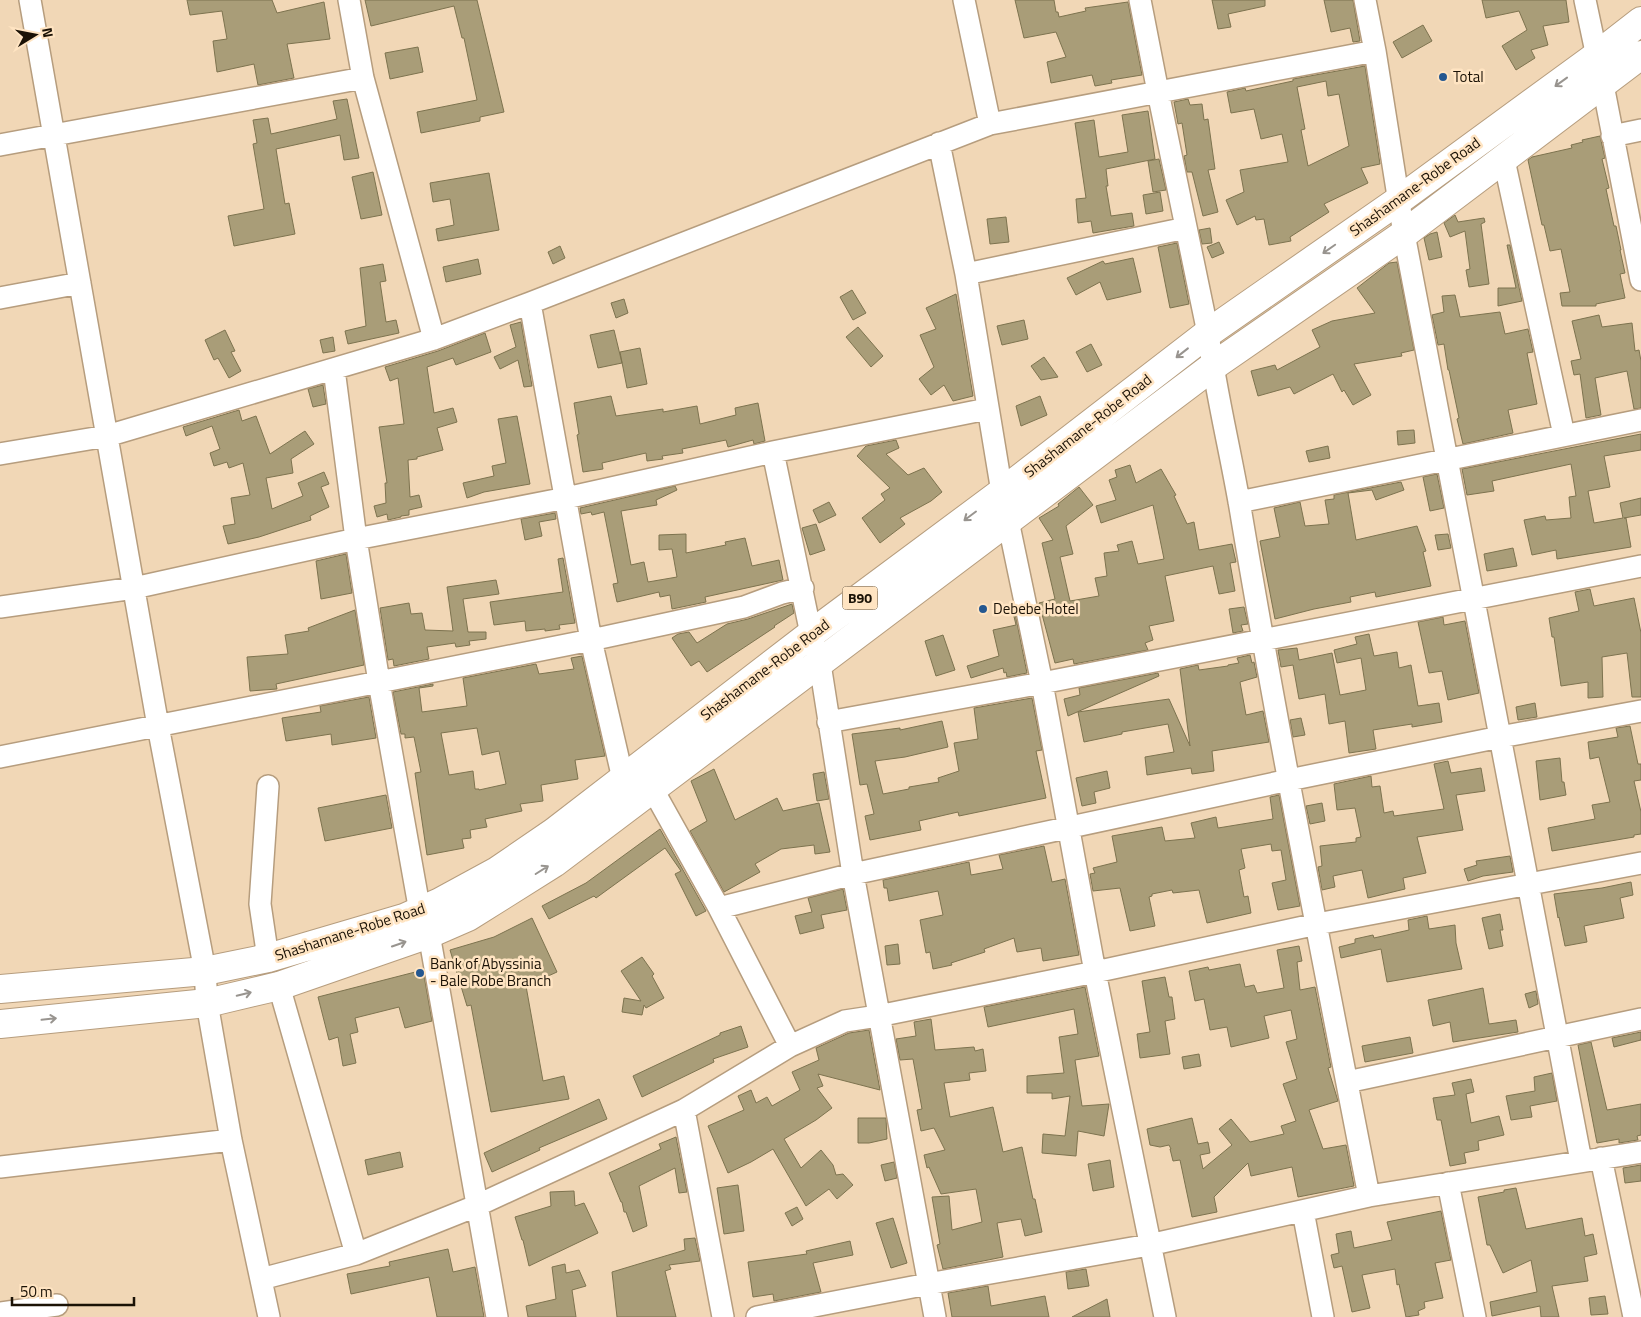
<svg xmlns="http://www.w3.org/2000/svg" width="1641" height="1317" font-family="'Titillium Web',sans-serif">
	<style>
		.building { fill: #a99d78; stroke: #7d734f; fill-rule: evenodd }
		.lines { fill: none; stroke-linecap: round; stroke-linejoin: round }
		.minor-casing { stroke: #b69d7e; stroke-width: 24 }
		.major-casing { stroke: #b69d7e; stroke-width: 30 }
		.minor { stroke: #fff; stroke-width: 21 }
		.major { stroke: #fff; stroke-width: 28 }
		.oneway { stroke: #98948f }
		.poi-dot { fill: #245790; stroke: #ffe4c2; stroke-width: 2 }
		.labels { text-anchor: middle; stroke-width: 5; stroke-linejoin: round; paint-order: stroke }
		.shield { fill: #ffe4c2; stroke: #5f513e; stroke-width: 1 }
		.shield-label { font-size: 14px; font-weight: bold; fill: #1b1206 }
		.poi-label { font-size: 15px; fill: #1b1206; stroke: #ffe4c2; text-anchor: start }
		.street-label { font-size: 15px; fill: #1b1206; stroke: #ffe4c2 }
	</style>
	<rect width="100%" height="100%" fill="#f1d7b6"/>
	<path class="building" d="M187 0H272L277 13 324 2 330 39 287 44 294 78 258 85 254 64 217 72 213 41 227 39 222 11 190 15Z
		M365 0H477L504 112 480 117V121L421 133 417 112 477 100 464 38H462L454 6 371 26Z
		M1015 0H1054L1056 12H1058L1059 17 1086 11 1085 8 1128 2 1142 75 1111 80 1112 83 1095 86 1092 75 1051 83 1047 62 1066 57 1056 32 1024 38Z
		M1212 0H1265V6L1228 14 1231 27 1218 29Z
		M1324 0H1353L1360 41 1353 42 1350 28 1331 32Z
		M1482 0H1566L1569 22 1543 26 1548 45 1531 50 1535 58 1516 70 1502 46 1527 30 1519 11 1486 18Z
		M1423 25 1432 41 1402 58 1393 42Z
		M418 47 423 72 390 79 385 53Z
		M1365 66 1380 164 1361 168 1368 183 1324 204 1329 212 1290 237 1291 241 1269 245 1264 219 1256 220 1255 216 1237 225 1226 200 1244 192 1240 170 1288 162 1282 134 1261 139 1254 109 1231 113 1227 92 1245 88 1246 91 1293 81V79ZM1326 81 1328 96 1339 94 1349 146 1308 166 1301 130 1305 129 1297 87Z
		M347 99 359 158 344 160 340 135 276 149 285 204 289 203 295 234 234 246 228 216 264 209 253 144 257 143 253 120 268 118 271 134 337 119 333 101Z
		M1188 99 1190 105 1202 104 1204 120 1208 119 1215 169 1208 170 1218 212 1203 216 1192 172H1187L1184 156 1187 155 1182 123 1178 124 1174 102Z
		M1148 111 1155 159 1106 169 1108 186H1106L1111 216 1132 213 1134 226 1093 233 1091 221 1078 223 1076 199 1086 198 1075 123 1094 120 1099 157 1128 152 1122 115Z
		M1600 136 1605 158 1602 159 1609 188 1606 189 1614 226H1616L1621 250H1620L1625 273 1620 274 1625 298 1596 304V306H1562L1560 293 1570 292 1561 249 1550 251 1544 225H1542L1528 160 1532 157 1572 148 1571 145 1583 142 1582 140Z
		M1159 159 1166 190 1153 192 1148 161Z
		M373 172 382 215 361 219 352 177Z
		M489 173 499 230 438 241 436 229 454 225 450 199 433 202 430 183Z
		M1160 192 1163 211 1146 214 1143 195Z
		M1455 215 1458 222 1484 218 1485 222 1481 224 1489 284 1469 287 1466 270 1470 269 1465 231 1450 237 1444 223Z
		M1006 217 1009 242 990 244 987 219Z
		M1210 228 1212 243 1202 244 1199 230Z
		M1437 232 1442 257 1429 260 1424 238 1430 234Z
		M1219 242 1224 253 1212 258 1207 247Z
		M1177 243 1189 304 1170 308 1158 247Z
		M1507 245H1510L1522 301 1498 306V288H1516Z
		M560 246 565 258 553 264 548 252Z
		M1133 258 1141 292 1107 300 1100 282 1076 295 1067 278 1103 261 1105 264Z
		M478 259 481 274 446 282 443 267Z
		M1397 262 1414 350 1401 353 1402 356 1354 364 1371 395 1353 405 1344 390 1342 392 1333 374 1294 394 1290 387 1258 396 1251 371 1275 365 1277 370 1320 347 1312 330 1332 321 1375 313 1357 288 1389 263Z
		M383 264 386 281 380 282 386 322 396 320 399 333 348 344 345 331 366 326 360 268Z
		M852 290 866 313 853 320 840 297Z
		M956 294 973 396 953 401 944 385 931 395 919 379 934 367 920 335 936 329 926 308Z
		M1455 295 1460 317 1500 312 1505 334 1528 329 1533 352 1527 353 1537 404 1508 410 1513 433 1463 444 1457 419 1459 418 1449 370H1448L1444 344 1438 345 1432 315 1444 312 1442 296Z
		M624 299 628 313 616 318 611 303Z
		M1599 315 1602 327 1632 323 1635 351 1639 350 1641 361V408L1634 409 1627 371 1595 378 1601 415 1586 418 1580 374 1574 375 1571 361 1581 359 1572 321Z
		M1024 320 1028 339 1002 345 997 326Z
		M521 322 532 386 524 387 518 360 500 369 494 357 516 347 510 325Z
		M858 327 883 356 871 367 846 337Z
		M225 330 235 351 231 352 241 371 229 378 218 358 214 360 205 340Z
		M614 330 622 363 598 368 590 335Z
		M485 333 491 352 456 365 453 358 427 367 434 413 453 408 457 422 437 428 443 450 417 457V459L408 460 410 497 419 495 422 507 409 510V515L401 516V517L388 520 387 514 377 517 374 506 386 503 385 483H387L379 427 404 424 398 378 390 381 385 367 438 351Z
		M333 337 335 351 323 353 320 340Z
		M1091 344 1102 365 1087 372 1076 352Z
		M640 348 647 384 627 388 620 352Z
		M1044 357 1058 377 1041 380 1031 366Z
		M323 385 326 404 313 407 308 389Z
		M611 396 616 416 663 409V412L697 406 700 424 736 415 735 408 758 403 765 441 754 444 753 440 728 447 726 440 682 449 683 453 662 456 663 459 647 461 646 453 602 463 603 469 583 472 577 435 579 434 574 403Z
		M1040 396 1047 415 1021 426 1016 406Z
		M239 410 242 421 256 416 270 454 305 431 314 444 291 459 293 473 266 478 272 509 303 496 298 483 324 472 329 484 321 487 329 507 310 516 311 520 259 537 228 544 223 526 235 524 231 498 250 495 243 463 229 468 227 462 214 466 210 453 220 449 212 426 186 436 183 427Z
		M517 416 530 484 484 492 467 498 463 483 494 476 492 466 506 463 498 419Z
		M1414 430 1415 443 1398 445 1397 431Z
		M1641 434V450L1604 456 1610 487 1588 491 1594 523 1623 518 1620 503 1641 498V515L1624 518H1626L1631 547 1557 559 1556 550 1532 555 1524 520 1545 516 1546 520 1571 518 1569 497 1576 496 1571 464 1492 481 1494 491 1467 495 1462 469Z
		M896 440 899 448 886 454 908 475 924 468 942 492 931 501 900 518 905 524 880 543 862 518 885 500 881 494 890 488 857 456 866 446Z
		M1328 446 1330 458 1309 462 1306 451Z
		M1130 465 1136 483 1161 469 1176 495 1174 496 1187 524 1194 522 1199 550 1232 544 1236 562 1230 563 1235 591 1219 594 1213 566 1165 576 1174 621 1149 626 1153 640 1145 643 1148 650 1074 664 1073 659 1055 663 1039 603 1055 599 1042 543 1053 540 1039 518 1059 506 1058 504 1079 487 1093 505 1066 526 1073 554 1060 557 1070 601 1099 596 1095 578 1107 576 1104 553 1119 551 1117 545 1132 541 1138 564 1164 559 1153 505 1101 523 1096 506 1116 500 1109 480 1117 477 1115 470Z
		M1437 474 1444 508 1430 511 1423 477Z
		M1401 482 1404 490 1376 500 1372 490 1348 493 1356 540 1417 526 1426 551 1423 552 1431 586 1376 597 1375 592 1350 597 1351 602 1314 609 1275 619 1260 541 1280 537 1274 508 1300 502 1305 526 1329 524 1325 500 1334 499V495Z
		M675 486 677 490 656 500 657 505 621 511 631 565 644 562 648 582 677 577 672 549 659 550V535L686 534V553L726 545 725 542 745 538 752 566 779 560 783 580 705 597 706 602 672 609 670 595 660 597 659 592 617 602 613 584 618 583 604 512 592 515 591 512 581 514 580 508Z
		M829 502 836 515 819 523 813 510Z
		M555 513 556 519 539 522 542 536 525 540 521 519Z
		M816 524 825 550 810 555 802 528Z
		M1448 534 1451 548 1438 550 1435 535Z
		M1513 548 1517 566 1487 571 1484 554Z
		M346 554 352 593 321 599 316 561Z
		M563 558 575 623 559 625 560 629 545 631V629L526 631 525 621 494 625 490 602 563 592 558 559Z
		M496 580 499 594 463 599 468 632H486V639L469 641 470 645 456 647 455 643 427 647 429 659 394 666 393 659 388 660 380 608 409 603 411 614 422 613 425 630 453 631 447 587Z
		M1590 589 1594 606 1634 598 1641 633V697H1632L1627 653 1602 657 1603 697 1588 698V682L1561 686 1554 637H1552L1549 618 1579 611 1575 592Z
		M792 604 794 613 774 626 775 627 707 672 699 661 691 666 672 638 678 634 689 632 697 643 727 624 748 619Z
		M1244 607 1248 624 1241 625 1243 631 1233 633 1229 609Z
		M1012 608H1014L1027 673 1007 677 1006 672 1004 673 1003 668 971 678 967 666 999 656 993 630 1016 625Z
		M355 610 364 665 276 684 277 689 250 691 247 657 288 654 285 635 309 631 308 628Z
		M1443 617 1444 625 1465 621 1479 693 1448 700 1442 671 1429 673 1418 622Z
		M1369 634 1374 656 1397 652 1399 668 1411 665 1418 706 1439 703 1442 722 1412 727V724L1373 730 1376 749 1349 753 1345 721 1329 724 1325 694 1299 699 1293 665 1281 667 1278 650 1297 648 1299 660 1332 653 1340 695 1366 690 1361 658 1337 663 1334 650 1357 644 1355 637Z
		M943 635 955 670 936 676 925 641Z
		M1250 655 1252 663 1254 662 1257 677 1240 682 1246 715 1263 711 1269 742 1212 751 1214 771 1192 774 1191 768 1147 775 1145 757 1174 752 1168 724 1122 732V734L1084 742 1078 712 1169 699 1190 746 1180 669 1198 665 1199 670 1228 666V665L1239 663 1237 658Z
		M582 656 605 756 575 760 578 779 541 785 543 801 520 804 522 811 485 819 487 827 470 830 471 838 462 839 464 848 427 855 415 773 421 772 414 737 405 738V734H401L393 692 433 684V686L419 688 422 712 467 706 463 678 536 664 539 674 574 669 571 658ZM477 728 482 755 499 751 506 784 479 790V789H475L473 771 449 775 441 733Z
		M1158 673 1159 676 1068 716 1064 699 1080 695 1079 688Z
		M369 697 376 738 332 745 331 734 286 741 282 718 321 712 320 706Z
		M1032 698 1042 750 1036 751 1046 798 959 816 958 812 919 821 921 830 870 840 865 816 874 814 867 784 860 785 852 734 900 728V730L942 721 948 747 905 757 875 761 883 794 909 789V787L939 782 938 778 959 771 954 743 978 739 974 708Z
		M1535 703 1537 717 1518 720 1516 707Z
		M1301 718 1305 735 1293 737 1290 720Z
		M1630 726 1638 764H1641V780L1634 781 1641 812V834L1634 835V837L1552 851 1548 828 1595 819 1592 805 1610 802 1599 757 1590 759 1588 742 1618 737 1616 728Z
		M1560 758 1562 782H1564L1566 795 1540 800 1536 761Z
		M1448 761 1451 773 1481 768 1485 791 1456 795 1463 830 1417 837 1426 873 1403 878 1405 889 1368 898 1362 870 1333 876 1335 887 1322 890 1318 867 1322 866 1320 846 1356 842V838L1361 837 1355 808 1337 810 1334 784 1371 776 1372 787 1380 786 1384 813 1393 811 1394 816 1444 809 1434 764Z
		M714 769 735 820 777 798 783 811 819 803 830 852 815 854 814 845 781 849 755 864 760 872 724 892 690 831 707 821 691 781Z
		M1107 771 1110 788 1094 792 1096 803 1082 806 1076 778Z
		M824 772 829 799 817 801 813 774Z
		M386 795 392 828 325 841 318 808Z
		M1279 795 1300 906 1278 910 1272 883 1286 880 1281 850 1272 851 1271 844 1241 849 1245 868 1239 870 1244 897 1248 896 1251 913 1207 923 1199 890 1173 893 1172 890 1152 894V896L1149 897 1155 926 1130 931 1120 888 1093 891 1090 874 1095 873 1093 868 1117 862 1112 836 1162 827 1165 841 1195 838 1191 823 1216 817 1218 828 1273 819 1270 797Z
		M1322 803 1325 821 1310 824 1306 806Z
		M660 829 706 911 696 916 675 874 681 871 665 848 596 898 594 896 549 919 542 906 586 883Z
		M1044 846 1052 882 1065 879 1079 955 1043 961 1041 948 1017 952 1014 938 984 949 985 952 951 963 952 965 933 969 930 952 926 953 920 920 943 915 938 891 889 901 887 888H884L883 880 969 862 971 875 1003 869 999 855Z
		M1510 856 1513 872 1483 876 1468 881 1464 869 1477 865 1476 861Z
		M1631 882 1633 895 1620 898 1624 918 1584 926 1587 942 1565 946 1559 917 1558 918 1554 894 1602 888Z
		M843 889 847 910 821 915 824 928 800 934 795 916 812 912 808 898Z
		M1500 914 1503 930H1500L1503 946 1489 949 1482 918Z
		M1427 916 1429 929 1455 925 1456 943 1462 969 1387 982 1381 949 1341 958 1339 947 1355 943V939L1373 935 1374 938 1409 930 1408 920Z
		M532 918 557 972 526 986 543 1081 564 1076 569 1099 491 1112 471 1005 467 1006 450 950 494 937Z
		M898 944 900 964 887 965 885 946Z
		M1299 946 1302 961 1297 962 1300 990 1315 987 1331 1067 1328 1068 1338 1101 1309 1110 1323 1149 1346 1145 1354 1186 1298 1197 1292 1167 1251 1176 1248 1163 1214 1197 1217 1212 1192 1217 1180 1160 1173 1161 1170 1149H1171L1169 1145 1160 1147 1150 1145 1147 1129 1192 1118 1198 1144 1208 1142 1210 1153 1200 1155 1203 1169 1232 1145 1219 1129 1231 1119 1250 1142 1284 1134 1281 1126 1296 1121 1283 1084 1297 1079 1286 1042 1297 1039 1291 1010 1264 1016 1269 1038 1231 1047 1227 1027 1210 1030 1204 999 1195 1001 1189 971 1208 967 1209 970 1240 964 1245 987 1254 985 1257 993 1284 988 1277 950Z
		M642 957 654 974 652 976 664 998 646 1008 644 1005 642 1015 622 1012 624 998 641 1001 621 971Z
		M423 970 432 1021 405 1028 399 1007 355 1018 358 1032 350 1034 356 1063 343 1066 338 1037 329 1040 318 997Z
		M1165 977 1169 997H1172L1175 1019 1165 1021 1170 1054 1140 1058 1137 1034 1150 1032 1142 981Z
		M1085 987 1099 1056 1075 1060 1082 1106 1109 1104 1104 1136 1078 1131 1076 1156 1042 1153 1043 1134 1065 1136 1070 1096 1052 1099V1093H1027V1076L1064 1073 1059 1037 1078 1034 1074 1009 988 1027 984 1007Z
		M1483 988 1489 1024 1516 1020 1518 1032 1453 1042 1450 1022 1433 1026 1428 1000Z
		M1536 991 1538 1004 1529 1008 1525 994Z
		M931 1019 935 1050 974 1047 975 1051 983 1049 986 1071 969 1073 970 1080 944 1083 950 1117 993 1107 1003 1152 1022 1147 1033 1199H1035L1042 1232 1025 1236 1021 1219 997 1223 1003 1257 943 1269 937 1245 940 1244 932 1197 949 1196 952 1230 982 1222 976 1189 941 1194 929 1167 927 1168 924 1155 945 1150 934 1128 921 1131 917 1110 922 1109 913 1059 900 1060 896 1039 916 1036 914 1022Z
		M741 1026 748 1047 713 1059 714 1062 642 1097 633 1076 720 1035V1033Z
		M869 1030 880 1090 818 1074 823 1086 817 1088 832 1108 816 1120 784 1139 801 1168 821 1150 833 1165 836 1175 843 1174 853 1185 837 1199 829 1189 806 1206 773 1149 751 1162 728 1173 708 1126 744 1110 738 1096 751 1090 756 1103 767 1097 772 1106 800 1090 792 1072 819 1060 816 1048 849 1033Z
		M1641 1032V1040L1614 1047 1612 1038Z
		M1410 1037 1413 1053 1365 1062 1362 1046Z
		M1591 1042 1607 1110 1641 1104V1135L1637 1136 1638 1140 1619 1143V1139L1597 1143 1578 1045Z
		M1199 1054 1201 1066 1184 1069 1182 1057Z
		M1552 1073 1557 1101 1530 1106 1532 1117 1511 1120 1506 1096 1535 1091 1534 1077Z
		M1471 1079 1474 1092 1466 1094 1471 1123 1499 1116 1504 1135 1478 1141 1479 1150 1464 1153 1466 1163 1450 1166 1441 1120H1437L1433 1098 1455 1095 1452 1083Z
		M599 1099 607 1119 539 1148 540 1150 492 1172 484 1153Z
		M858 1118H886L887 1139 869 1143H858Z
		M676 1137 687 1192 679 1193 675 1168 639 1186 647 1226 633 1232 626 1212H624L622 1202H621L609 1173 661 1149 659 1144Z
		M400 1152 403 1167 368 1175 365 1160Z
		M1110 1160 1114 1187 1093 1191 1088 1164Z
		M894 1162 897 1178 885 1181 881 1165Z
		M1641 1165V1181L1625 1183 1623 1168Z
		M738 1185 744 1231 724 1234 717 1188Z
		M1516 1188 1526 1229 1582 1218 1585 1236 1593 1234 1597 1254 1584 1257 1588 1281 1552 1286 1559 1317H1541L1540 1306 1492 1316 1490 1302 1537 1292 1531 1260 1503 1273 1490 1245H1487L1478 1197 1504 1192V1190Z
		M574 1191 575 1206 584 1203 598 1233 529 1266 523 1240H522L515 1217 551 1206 550 1192Z
		M797 1207 803 1219 792 1226 785 1213Z
		M1441 1211 1451 1260 1435 1263 1443 1298 1424 1302 1425 1308 1418 1311 1419 1315 1406 1317 1399 1284 1397 1285 1395 1269 1362 1275 1370 1308 1352 1312 1342 1266 1334 1268 1331 1255 1339 1253 1336 1234 1351 1231 1354 1248 1392 1240 1387 1222Z
		M893 1218 907 1263 891 1268 876 1223Z
		M695 1238 700 1261 669 1265 671 1269 665 1271 676 1317H617L612 1272 685 1250 684 1239Z
		M850 1241 853 1255 813 1263 821 1292 774 1301 773 1294 753 1297 748 1262 807 1254 806 1251Z
		M448 1249 453 1272 475 1267 484 1317H437L429 1277 351 1294 347 1274 390 1266 389 1262Z
		M565 1264 566 1273 579 1270 586 1286 572 1290 576 1317H528L526 1306 556 1299 552 1267Z
		M1086 1269 1089 1286 1068 1289 1066 1272Z
		M988 1286 991 1306 1045 1296 1049 1317H952L948 1293Z
		M1605 1296 1608 1314 1591 1315 1589 1298Z
		M1107 1299 1110 1317H1072Z"/>
	<g class="lines">
		<defs>
			<path id="minor" d="M30 0 158 726 205 971 207 1003 231 1140 269 1317
				M349 0 363 78 434 339
				M964 0 990 124
				M1140 0 1158 92 1208 333C1216 395 1232 457 1242 519 1280 745 1325 970 1369 1196
				M1365 0 1375 51 1404 234 1581 1161
				M1585 0 1603 85 1641 280
				M1612 136 1641 130
				M939 143 966 274 1002 492 1042 683 1095 972 1165 1317
				M0 145 363 78
				M1504 160 1564 435
				M966 274 1186 228
				M0 298 80 283
				M530 303 591 640 623 779
				M334 369 356 539 379 682 420 912
				M773 452 811 634 820 664 853 874 935 1317
				M0 454 107 436 434 339 530 303 990 124 1375 51
				M1239 502 1641 420
				M0 607 134 588 356 539 566 498 773 452 987 409
				M828 722 1042 683 1641 566
				M0 757 591 640 744 607 782 593 803 588
				M652 788 719 908 790 1046
				M719 908 853 874 1289 780 1500 737 1641 711
				M429 934 497 1317
				M268 958 260 904 268 786
				M279 986 356 1254
				M1347 1082 1641 1019
				M684 1110 723 1317
				M1601 1158 1634 1317
				M0 1167 231 1140
				M1448 1183 1475 1317
				M1303 1211 1323 1317
				M261 1279 356 1254 476 1206 684 1110 790 1046 845 1021 878 1016 1095 972 1317 924 1641 863
				M0 1313 57 1305
				M757 1317 928 1284 1149 1245 1369 1196 1641 1152"/>
			<path id="major" d="M0 989 205 971 268 958 404 918 440 902 497 871 554 832 811 634 1002 492 1208 333 1399 200 1596 56 1641 21
				M0 1024 207 1003 279 986 429 934 468 917 554 863 1212 367 1404 234 1641 55"/>
		</defs>
		<use href="#minor" class="minor-casing"/>
		<use href="#major" class="major-casing"/>
		<use href="#minor" class="minor"/>
		<use href="#major" class="major"/>
	</g>
	<defs><path id="oneway-shaft" d="M-6 0H5M1.5-3L5.5 0L1.5 3" fill="none" stroke-width="1.6" stroke-linecap="round" stroke-linejoin="round" transform="scale(1.25)"/></defs>
	<g class="oneway">
		<use href="#oneway-shaft" transform="translate(1561 82) rotate(144)"/>
		<use href="#oneway-shaft" transform="translate(1329 249) rotate(145)"/>
		<use href="#oneway-shaft" transform="translate(1182 353) rotate(142)"/>
		<use href="#oneway-shaft" transform="translate(970 516) rotate(143)"/>
		<use href="#oneway-shaft" transform="translate(542 870) rotate(-32)"/>
		<use href="#oneway-shaft" transform="translate(399 944) rotate(-19)"/>
		<use href="#oneway-shaft" transform="translate(244 994) rotate(-13)"/>
		<use href="#oneway-shaft" transform="translate(49 1019) rotate(-6)"/>
	</g>
	<g class="poi-dot">
		<circle cx="1443" cy="77" r="5"/>
		<circle cx="983" cy="609" r="5"/>
		<circle cx="420" cy="973" r="5"/>
	</g>
	<g class="labels">
		<rect class="shield" x="842.5" y="586.5" width="35" height="23" rx="4"/>
		<g class="shield-label">
			<text x="860" y="603">B90</text>
		</g>
		<g class="poi-label">
			<text x="1453" y="82">Total</text>
			<text x="993" y="614">Debebe Hotel</text>
			<text x="430" y="969">Bank of Abyssinia<tspan x="430" dy="17">- Bale Robe Branch</tspan></text>
		</g>
		<g class="street-label">
			<text transform="translate(1415 187) rotate(-36)" y="5">Shashamane-Robe Road</text>
			<text transform="translate(1088 426) rotate(-38)" y="5">Shashamane-Robe Road</text>
			<text transform="translate(765 670) rotate(-37)" y="5">Shashamane-Robe Road</text>
			<text transform="translate(350 932) rotate(-18)" y="5">Shashamane-Robe Road</text>
		</g>
	</g>
	<g transform="translate(35 35) rotate(80)" stroke="#ffe4c2" stroke-width="4" paint-order="stroke">
	<path d="M0-4L9 19L0 12L-9 19Z" fill="#1b1206"/>
	<text y="-8" font-size="14" font-weight="bold" text-anchor="middle" fill="#1b1206">N</text>
	</g>
	<path d="M12 1297v8h122v-8" fill="none" stroke="#1b1206" stroke-width="2.5"/>
	<text x="20" y="1297" font-size="15" fill="#1b1206" stroke="#ffe4c2" stroke-width="4" paint-order="stroke">50 m</text>
</svg>
